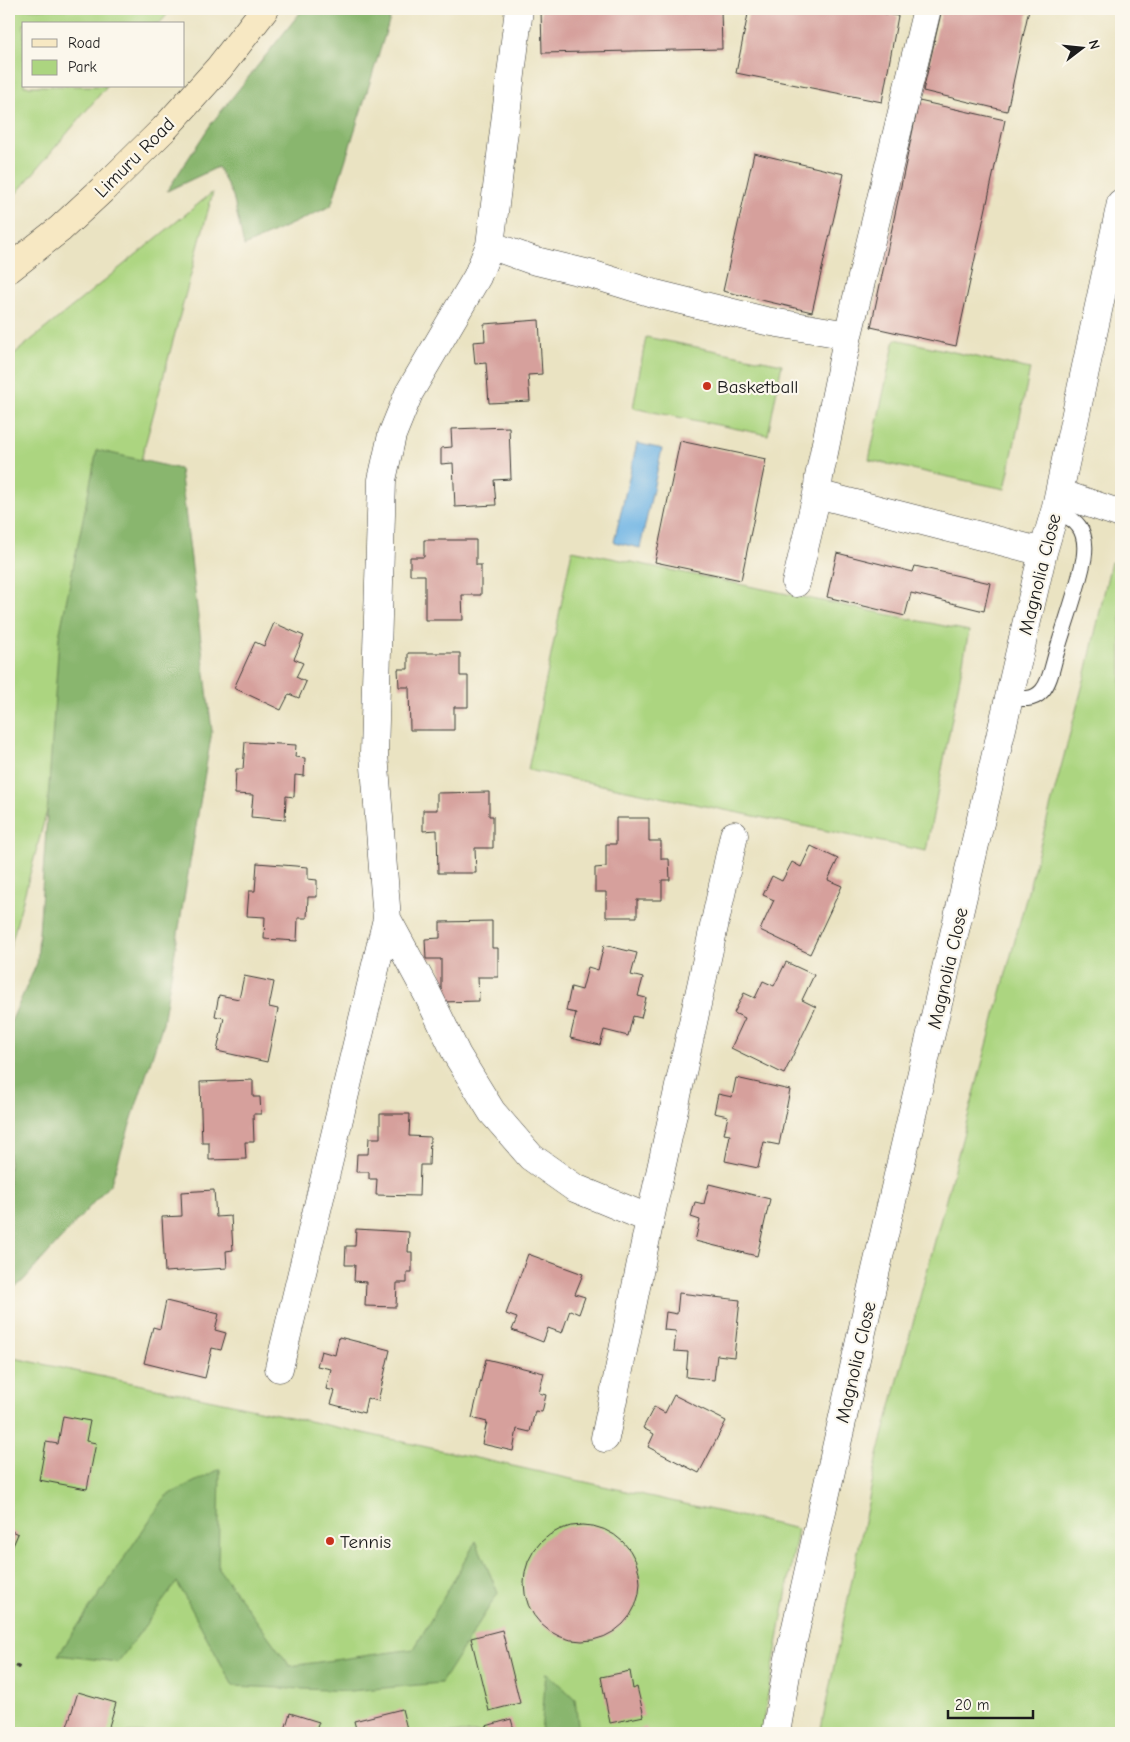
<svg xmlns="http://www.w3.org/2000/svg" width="1130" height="1742" font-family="'Comic Neue',sans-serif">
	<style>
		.green { fill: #acd580; stroke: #64784e }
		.forest { fill: #89b66e; stroke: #526945 }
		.water { fill: #6db3e4; stroke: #446880 }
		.building { fill: #d6a09c }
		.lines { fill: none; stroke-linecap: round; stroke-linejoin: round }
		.service-casing { stroke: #3b3a35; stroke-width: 17 }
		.minor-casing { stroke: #3b3a35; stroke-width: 29 }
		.secondary-casing { stroke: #3b3a35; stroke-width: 29 }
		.path { stroke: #3b3a35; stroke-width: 3; stroke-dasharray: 4 4; stroke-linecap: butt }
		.service { stroke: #fff; stroke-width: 15 }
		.minor { stroke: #fff; stroke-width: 28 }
		.secondary { stroke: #f7e8c3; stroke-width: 28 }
		.poi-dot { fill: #c8321e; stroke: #fbf7ec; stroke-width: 2 }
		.labels { text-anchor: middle; stroke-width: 4.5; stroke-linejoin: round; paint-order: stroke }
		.street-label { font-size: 19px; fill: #1c1c1c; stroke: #fbf7ec }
		.poi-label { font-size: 19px; fill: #1c1c1c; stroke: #fbf7ec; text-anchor: start }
	</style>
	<rect width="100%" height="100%" fill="#fbf7ec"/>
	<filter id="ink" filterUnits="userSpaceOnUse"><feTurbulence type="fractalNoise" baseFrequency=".02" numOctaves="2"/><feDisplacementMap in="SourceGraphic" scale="10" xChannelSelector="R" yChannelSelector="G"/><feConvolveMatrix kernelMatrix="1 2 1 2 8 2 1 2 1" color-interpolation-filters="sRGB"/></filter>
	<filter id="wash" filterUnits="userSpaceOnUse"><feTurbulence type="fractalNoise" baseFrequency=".0096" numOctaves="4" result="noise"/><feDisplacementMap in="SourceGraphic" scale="20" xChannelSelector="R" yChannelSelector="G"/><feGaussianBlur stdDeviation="1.12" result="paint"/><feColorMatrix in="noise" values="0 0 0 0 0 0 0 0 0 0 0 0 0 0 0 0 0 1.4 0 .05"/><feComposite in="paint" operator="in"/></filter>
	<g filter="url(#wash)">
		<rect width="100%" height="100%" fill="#eae3c2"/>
		<path class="green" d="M9 9H172L159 24H24V86H107L9 202Z
			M213 192 9 952V358Z
			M646 337 782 364 768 435 633 408Z
			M895 339 1030 369 1005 489 869 460Z
			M572 550 969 631 926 851 528 770Z
			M1111 562 1121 564V1733H820L878 1455 1086 673Z
			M9 1357 227 1403 798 1529 761 1733H9Z"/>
		<path class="forest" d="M303 9H393L331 206 244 246 233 196 218 167 167 191 211 124Z
			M97 450 180 469 212 731 163 1023 111 1183 22 1282 9 1291V1026L37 963 59 637Z
			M220 1469 218 1568 290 1666 414 1649 476 1541 498 1593 441 1683 350 1691 233 1686 177 1582 118 1662 58 1655 166 1496Z
			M546 1672 575 1699 579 1733H541Z"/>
		<path class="water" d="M637 443 662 449 640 548 614 542Z"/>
		<g id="blocks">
			<path class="building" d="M541 9H721L722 49 542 53Z
				M749 9H859L898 16 882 102 736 73Z
				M942 9H1029L1007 111 923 91Z
				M919 101 1005 120 956 346 871 327Z
				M754 153 844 174 812 312 723 291Z
				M539 320 542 374 528 375 530 401 489 403 486 363 475 364 473 342 485 341 484 324Z
				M509 427 511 479 494 480 496 505 455 507 453 463 441 464V448L452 447 451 429Z
				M680 441 766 459 741 580 655 562Z
				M424 540H476V565H481V595H462L463 620H425V575H410V557H424Z
				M837 553 913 572 915 566 990 583 984 611 911 593 905 616 827 597Z
				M274 623 304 636 294 659 303 663 296 677 306 682 299 698 289 694 281 710 234 688 255 642 264 646Z
				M408 653H460V676H468V707H454V730H410L409 687H399L398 669H408Z
				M245 742 296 745 295 757 305 758 304 776 295 775 294 797 286 796 285 820 251 817 253 795 235 794 236 769H243Z
				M489 792V816H493V848H475L476 873H438L437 830 423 831V810H437V793Z
				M616 818H649V841H661V859H669L670 880H662V900H637V917H606V892H595V868L606 867V844H616Z
				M811 846 838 859 828 880 842 886 810 954 760 930 774 900 763 895 772 876 782 881 792 862 801 867Z
				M257 863 308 867V879L317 880V897H308L307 918H298L297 941 264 939 265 917 247 916 249 891H255Z
				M492 921V948H498V977H478L479 1001 441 1002V959H426L425 939 440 938V922Z
				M604 945 637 953 631 975 643 978 638 996 646 998 641 1018 633 1016 628 1036 604 1030 600 1045 570 1038 576 1013 566 1011 571 987 582 990 588 967 598 970Z
				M786 962 814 975 802 1000 816 1007 784 1074 731 1048 745 1018 734 1013 744 993 755 998 763 981 774 986Z
				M244 976 274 982 269 1007 278 1009 267 1062 217 1051 224 1018 215 1016 219 995 239 999Z
				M736 1078 790 1090 779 1145 764 1142 758 1168 725 1161 730 1135 724 1134 728 1116 714 1113 718 1094 732 1097Z
				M253 1080V1097H260L261 1114H253L254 1142H245L246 1159 209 1160V1143H202L200 1082Z
				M380 1114H410L409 1136 430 1137 429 1165H420L419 1196 376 1195 377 1179H369V1172H356L357 1154H368L369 1138H380Z
				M709 1184 770 1199 757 1256 695 1241 700 1220 691 1217 695 1202 704 1204Z
				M214 1190 216 1217 231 1216 233 1250 226 1251 227 1268 165 1272 162 1217 182 1216 181 1192Z
				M356 1229 409 1232 408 1252H412V1272H407V1283H397L396 1307 365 1306 366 1282 354 1281 355 1265H345L346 1246H355Z
				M528 1254 583 1274 575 1294 585 1297 579 1314 570 1310 562 1333 548 1328 543 1342 512 1330 517 1318 506 1314Z
				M679 1293 740 1300 734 1357 717 1355 714 1380 686 1377 688 1352 674 1351 676 1331 664 1330 666 1312 677 1314Z
				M166 1301 219 1314 215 1330 226 1333 221 1350 212 1348 205 1378 144 1363 153 1327 160 1329Z
				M339 1337 390 1350 378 1401 367 1398 364 1413 331 1404 335 1391 326 1389 331 1369 317 1366 321 1351 335 1355Z
				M486 1359 544 1373 539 1393 546 1395 542 1412 535 1411 530 1432 517 1429 513 1451 482 1444 487 1422 472 1418Z
				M674 1395 726 1421 699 1473 648 1447 654 1434 643 1428 654 1407 665 1413Z
				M63 1416 90 1421 86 1441 96 1443 87 1489 39 1480 46 1442 58 1444Z
				M524 1583a58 58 0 1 1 116 0a58 58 0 1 1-116 0Z
				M9 1530 18 1534 9 1555Z
				M502 1630 520 1703 489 1711 471 1638Z
				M630 1671 633 1689 637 1687 644 1716 610 1723 601 1677Z
				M78 1692 116 1703 107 1733H65Z
				M402 1709 408 1733H357L354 1721Z
				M290 1713 319 1722 315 1733H284Z
				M511 1719 515 1733H487L486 1726Z
				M646 1727 648 1733H625Z"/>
		</g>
	</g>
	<g filter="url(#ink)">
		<use href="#blocks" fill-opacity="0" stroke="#3b3a35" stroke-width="1"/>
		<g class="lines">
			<defs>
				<path id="service" d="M1010 697C1022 699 1033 701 1042 691 1051 681 1053 663 1057 651 1066 620 1078 589 1084 558 1085 551 1085 541 1083 535 1079 521 1067 516 1055 511"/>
				<path id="minor" d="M927 9 848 335 819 477 817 494 1043 552
					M490 245 532 260 594 275 652 293 766 321 848 335
					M1059 493 1121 514
					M796 583 817 494
					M387 919 427 993 457 1055 492 1112 531 1157 575 1188 650 1219
					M279 1368 387 919 374 754 382 480 392 435 409 393 477 277 490 245 519 9
					M605 1438 650 1219 734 835
					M776 1733 788 1663 872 1287 1043 552 1055 511 1121 203"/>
				<path id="secondary" d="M9 269 60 229 102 190 164 129 219 68 265 9"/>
			</defs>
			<use href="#service" class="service-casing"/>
			<use href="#minor" class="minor-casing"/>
			<use href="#secondary" class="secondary-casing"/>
			<path class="path" d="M9 1662 22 1669"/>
			<use href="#service" class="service"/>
			<use href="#minor" class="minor"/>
			<use href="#secondary" class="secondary"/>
		</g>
	</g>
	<g class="poi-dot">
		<circle cx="707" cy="386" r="5"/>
		<circle cx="330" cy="1541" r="5"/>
	</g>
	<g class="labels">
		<g class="street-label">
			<text transform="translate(134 157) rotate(-45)" y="7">Limuru Road</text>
			<text transform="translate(1039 574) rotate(-76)" y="7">Magnolia Close</text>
			<text transform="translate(947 968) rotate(-77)" y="7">Magnolia Close</text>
			<text transform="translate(855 1362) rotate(-77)" y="7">Magnolia Close</text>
		</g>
		<g class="poi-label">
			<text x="717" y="393">Basketball</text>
			<text x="340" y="1548">Tennis</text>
		</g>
	</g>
	<rect width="1130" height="1742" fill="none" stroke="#fbf7ec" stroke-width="30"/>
	<rect x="22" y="22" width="162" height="65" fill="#fbf7ec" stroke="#a29f99"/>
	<rect x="32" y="39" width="25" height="8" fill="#f7e8c3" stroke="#a29f99"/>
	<text x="68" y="48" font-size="15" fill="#1c1c1c">Road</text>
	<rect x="32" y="60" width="25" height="15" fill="#acd580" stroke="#a29f99"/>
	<text x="68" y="72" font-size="15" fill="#1c1c1c">Park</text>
	<g transform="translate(1082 48) rotate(74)" stroke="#fbf7ec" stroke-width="4" paint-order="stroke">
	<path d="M0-4L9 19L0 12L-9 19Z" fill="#1c1c1c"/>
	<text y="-8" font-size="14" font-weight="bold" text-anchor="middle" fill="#1c1c1c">N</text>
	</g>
	<path d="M948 1710v8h85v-8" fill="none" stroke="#1c1c1c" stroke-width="2.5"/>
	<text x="955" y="1710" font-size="15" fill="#1c1c1c" stroke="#fbf7ec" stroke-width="4" paint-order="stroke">20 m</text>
</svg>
